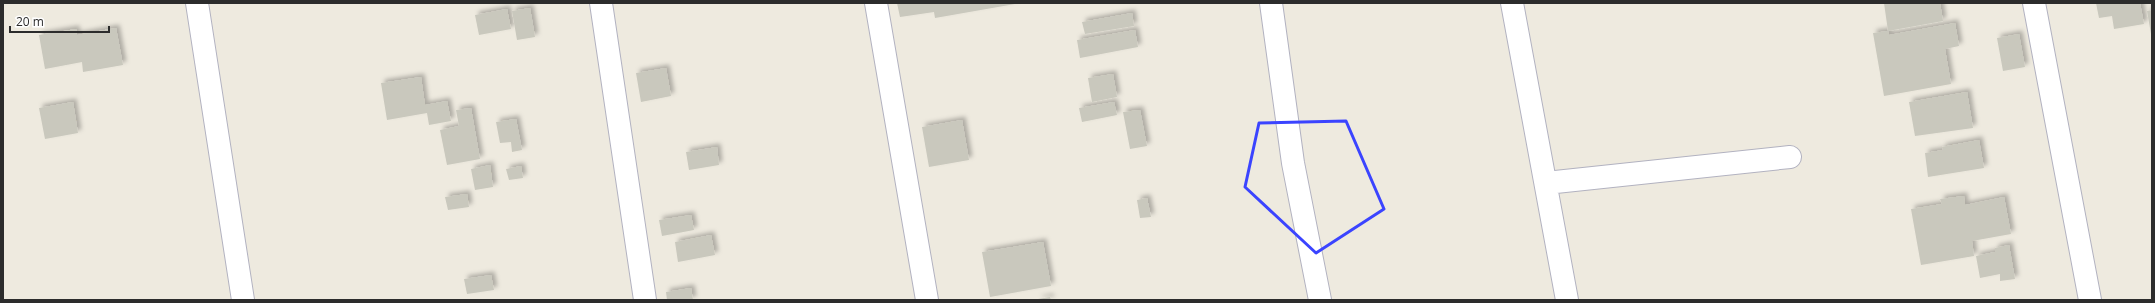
<svg xmlns="http://www.w3.org/2000/svg" width="2155" height="303" font-family="'Open Sans',sans-serif">
	<style>
		.building { fill: #c9c8bd; filter: url(#shadow) }
		.lines { fill: none; stroke-linecap: round; stroke-linejoin: round }
		.minor-casing { stroke: #b2b2c0; stroke-width: 24 }
		.minor { stroke: #fff; stroke-width: 22 }
		.marked { fill: none; stroke: #3b44ff; stroke-width: 3; stroke-linejoin: round }
	</style>
	<defs>
		<filter id="shadow"><feDropShadow dx="3.5" dy="-3.5" stdDeviation="2" flood-color="#0004"/></filter>
	</defs>
	<rect width="100%" height="100%" fill="#eeeadf"/>
	<path class="building" d="M897 3H1015V4L935 18 934 12 900 17Z
		M1884 3H1940L1943 21 1888 31 1889 35 1955 23 1959 46 1945 49 1951 84 1884 96 1873 33 1888 31Z
		M2096 3H2140L2144 24 2114 29 2112 16 2099 18Z
		M530 8 535 37 517 40 512 11Z
		M507 9 511 29 479 35 475 15Z
		M2152 10V34H2151L2147 11Z
		M1132 13 1134 26 1085 34 1082 22Z
		M116 28 123 65 83 72 82 62 45 69 39 35 76 29 77 35Z
		M1135 30 1138 47 1080 58 1077 40Z
		M2019 34 2025 67 2003 71 1997 38Z
		M666 68 671 96 641 102 636 73Z
		M1113 74 1117 97 1092 102 1088 78Z
		M421 77 425 105 447 101 451 121 429 125 427 113 387 120 381 83Z
		M1967 92 1973 128 1915 136 1909 102Z
		M73 102 78 133 45 139 39 108Z
		M1114 102 1117 115 1082 122 1079 108Z
		M471 108 480 159 447 165 440 130 459 126 456 110Z
		M1140 110 1147 146 1130 149 1123 112Z
		M516 119 522 150 512 152 511 142 500 143 496 122Z
		M962 120 969 160 929 167 922 127Z
		M1979 140 1984 168 1928 177 1925 153 1943 150 1942 147Z
		M717 147 719 165 689 170 686 152Z
		M490 165 493 187 475 190 471 169Z
		M521 166 523 178 509 180 506 169Z
		M467 194 469 207 448 210 445 197Z
		M1964 196 1965 205 2004 197 2011 234 1972 241 1974 256 1921 265 1911 209 1942 204 1940 199Z
		M1147 198 1151 217 1140 218 1137 200Z
		M691 215 694 230 662 236 659 220Z
		M711 235 715 255 678 262 675 242Z
		M1043 242 1051 286 990 297 982 252Z
		M2009 245 2015 279 2000 281V274L1980 278 1976 256 1995 252V248Z
		M491 275 494 290 467 294 464 279Z
		M691 288 693 300H667L666 292Z
		M1050 297 1051 300H1038V299Z"/>
	<g class="lines">
		<defs>
			<path id="minor" d="M197 3 243 300
				M601 3 645 300
				M876 3 927 300
				M1271 3 1293 163 1320 300
				M1512 3 1567 300
				M2034 3 2090 300
				M1546 183 1790 157"/>
		</defs>
		<use href="#minor" class="minor-casing"/>
		<use href="#minor" class="minor"/>
	</g>
	<path class="marked" d="M1346 121 1384 209 1316 253 1245 187 1259 123Z"/>
	<rect width="2155" height="303" fill="none" stroke="#2c2c2c" stroke-width="8"/>
	<path d="M10 26v6h99v-6" fill="none" stroke="#2c2c2c" stroke-width="2"/>
	<text x="16" y="26" font-size="12" fill="#2c2c2c" stroke="#ffffff" stroke-width="3" paint-order="stroke">20 m</text>
</svg>
